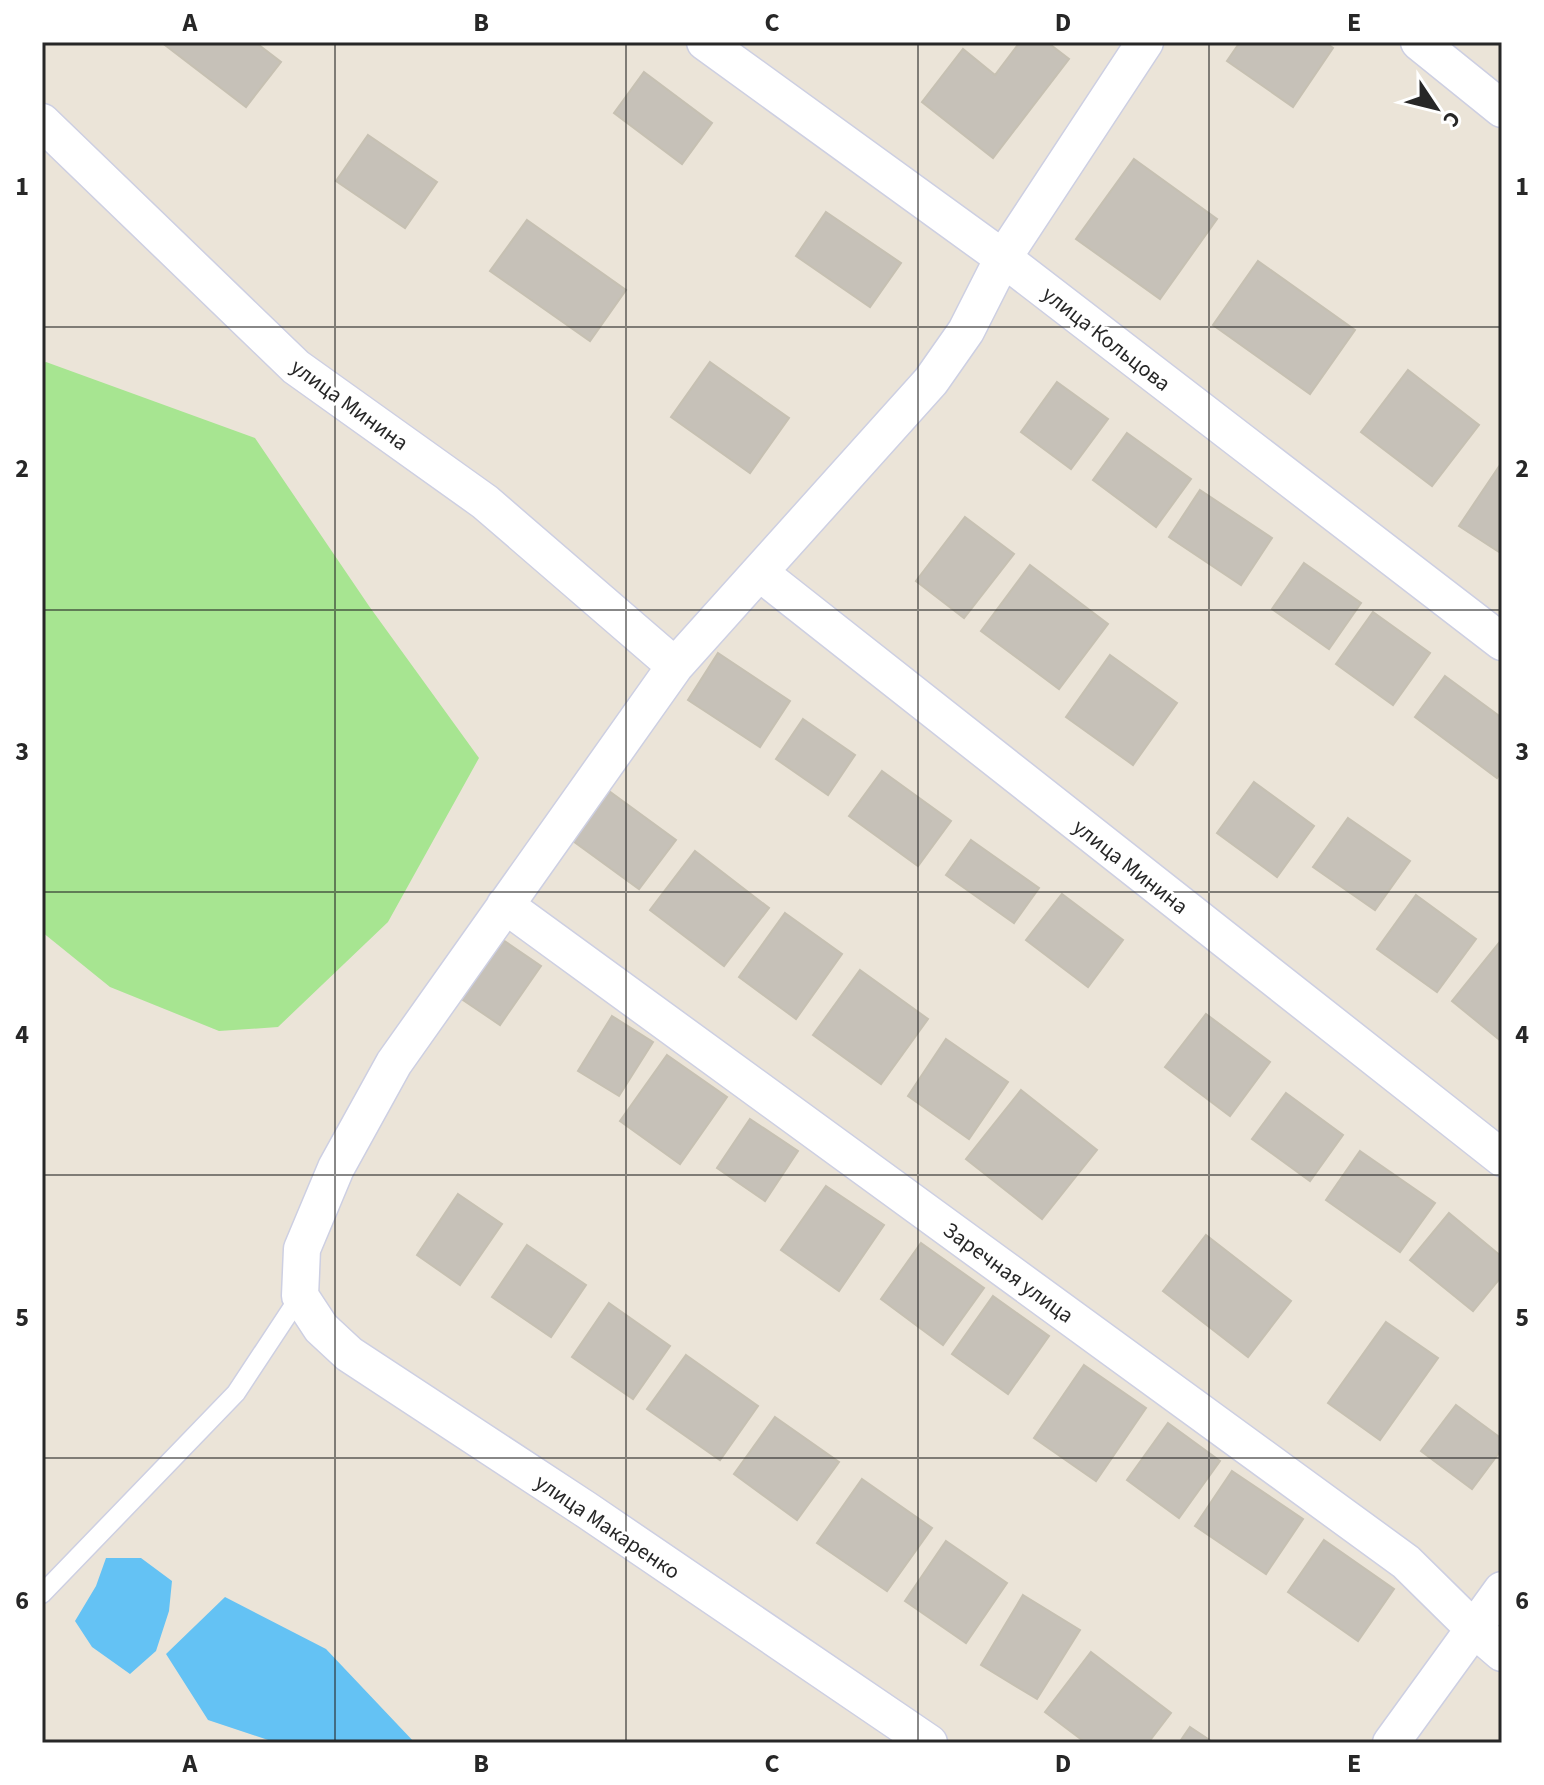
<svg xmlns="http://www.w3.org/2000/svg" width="1544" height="1785" font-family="'Source Sans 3',sans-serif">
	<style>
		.green { fill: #a7e591 }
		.water { fill: #64c2f4 }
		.building { fill: #c6c1b8; stroke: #c6c0b2; stroke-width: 2 }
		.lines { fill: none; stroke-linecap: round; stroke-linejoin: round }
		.lane-casing { stroke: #cdcfe2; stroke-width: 21 }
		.street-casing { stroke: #cdcfe2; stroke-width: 39 }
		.lane { stroke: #fff; stroke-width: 18 }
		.street { stroke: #fff; stroke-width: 36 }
		.grid { fill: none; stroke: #272727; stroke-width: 2; stroke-opacity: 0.55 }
		.labels { text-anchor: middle; stroke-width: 6; stroke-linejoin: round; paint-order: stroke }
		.street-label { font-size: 22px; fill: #272727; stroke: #fff }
		.neatline { fill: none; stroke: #272727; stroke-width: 3 }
		.grid-label { font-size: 26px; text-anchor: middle; font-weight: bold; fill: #272727 }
	</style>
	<rect width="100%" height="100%" fill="#ebe4d8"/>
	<path class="green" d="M46 362 255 438 369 606 479 758 388 922 278 1027 219 1031 110 987 42 932V364Z"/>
	<path class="water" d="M106 1558H141L172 1581 169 1611 156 1651 130 1674 92 1647 75 1621 96 1586Z
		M225 1597 326 1649 415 1743H277L208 1720 166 1654Z"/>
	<path class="building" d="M161 42H255L281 62 246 107Z
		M1020 42H1047L1069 59 993 158 922 102 963 49 995 75Z
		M1240 42H1325L1333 48 1293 107 1227 61Z
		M644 72 712 123 682 164 614 113Z
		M368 135 437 182 405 228 336 181Z
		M1134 159 1217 219 1160 299 1076 239Z
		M826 212 901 263 870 307 796 256Z
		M527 220 626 290 590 341 490 271Z
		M1258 261 1355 330 1310 394 1213 325Z
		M710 362 789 418 750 473 671 417Z
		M1408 370 1479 425 1432 486 1361 432Z
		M1057 382 1108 419 1071 469 1021 432Z
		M1127 433 1191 479 1156 527 1093 480Z
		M1502 462V554L1459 526Z
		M1200 490 1272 538 1241 585 1169 537Z
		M965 517 1014 554 964 618 916 581Z
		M1304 563 1361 603 1329 649 1272 609Z
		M1030 565 1108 624 1059 689 981 631Z
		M1373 612 1430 653 1393 705 1336 664Z
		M718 653 790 701 760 747 688 700Z
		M1110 655 1177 703 1133 765 1066 717Z
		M1445 676 1502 718V771L1497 778 1415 717Z
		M803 719 855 755 828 795 776 759Z
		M882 771 951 821 918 866 849 816Z
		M1254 782 1314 826 1277 877 1217 833Z
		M609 791 676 840 639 889 573 841Z
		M1348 818 1410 861 1375 910 1313 867Z
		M971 840 1039 888 1014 923 946 875Z
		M695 851 769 908 724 966 650 910Z
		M1062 894 1123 940 1088 987 1026 940Z
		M1416 895 1476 939 1437 992 1377 949Z
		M785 913 842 954 796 1019 739 977Z
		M500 938 541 966 500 1025 460 998Z
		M1502 939V1042L1452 1001Z
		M860 970 928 1019 881 1084 813 1035Z
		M1206 1014 1270 1062 1230 1116 1165 1067Z
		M612 1016 653 1042 619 1096 578 1071Z
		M946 1039 1008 1082 969 1139 908 1096Z
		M667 1055 727 1097 680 1164 620 1121Z
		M1021 1090 1097 1150 1042 1219 966 1159Z
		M1286 1093 1343 1135 1310 1181 1252 1139Z
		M750 1119 798 1151 765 1201 717 1168Z
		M1360 1151 1435 1203 1400 1252 1326 1200Z
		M826 1186 884 1225 839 1291 781 1250Z
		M458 1194 502 1224 460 1285 417 1255Z
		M1449 1213 1502 1257V1276L1473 1311 1410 1260Z
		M1206 1235 1291 1301 1248 1357 1163 1291Z
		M921 1243 984 1288 943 1345 881 1299Z
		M527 1245 586 1285 551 1337 492 1297Z
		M993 1296 1049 1336 1008 1394 952 1354Z
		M609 1303 670 1346 633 1399 572 1357Z
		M1386 1322 1438 1358 1380 1440 1328 1403Z
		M686 1355 758 1406 720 1460 647 1409Z
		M1084 1365 1146 1408 1096 1481 1034 1438Z
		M1456 1405 1502 1439V1449L1472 1489 1421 1451Z
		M775 1417 839 1462 797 1520 734 1474Z
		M1168 1423 1220 1461 1179 1518 1127 1480Z
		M1232 1471 1303 1519 1266 1574 1195 1526Z
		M862 1479 932 1528 887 1591 817 1543Z
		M1324 1540 1394 1589 1358 1641 1288 1592Z
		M946 1541 1007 1583 966 1643 905 1601Z
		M1023 1595 1080 1630 1037 1699 981 1665Z
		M1091 1652 1171 1713 1148 1743H1086L1045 1712Z
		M1190 1727 1214 1743H1179Z"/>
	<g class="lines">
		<defs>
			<path id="lane" d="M42 1594 236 1393 300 1296"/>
			<path id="street" d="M705 42 1003 258 1502 642
				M1419 42 1502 109
				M42 122 296 367 485 502 675 666
				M760 573 1502 1158
				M505 905 1406 1562 1474 1629 1502 1653
				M929 1743 585 1509 349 1354 321 1328 300 1296 302 1249 336 1168 394 1063 675 666 931 381 966 331 1003 258 1145 42
				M1391 1743 1502 1590"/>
		</defs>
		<use href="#lane" class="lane-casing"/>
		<use href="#street" class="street-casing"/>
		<use href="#lane" class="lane"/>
		<use href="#street" class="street"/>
	</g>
	<path class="grid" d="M335 42V1743M626 42V1743M918 42V1743M1209 42V1743M42 327H1502M42 610H1502M42 892H1502M42 1175H1502M42 1458H1502"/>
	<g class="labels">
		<g class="street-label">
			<text transform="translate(1107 338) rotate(38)" y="8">улица Кольцова</text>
			<text transform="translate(350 404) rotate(36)" y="8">улица Минина</text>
			<text transform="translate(1131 866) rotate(38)" y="8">улица Минина</text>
			<text transform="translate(1009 1272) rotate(36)" y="8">Заречная улица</text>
			<text transform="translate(608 1526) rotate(34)" y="8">улица Макаренко</text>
		</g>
	</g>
	<rect width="1544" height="1785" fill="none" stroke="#ffffff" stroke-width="88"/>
	<g transform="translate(1436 108) rotate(125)" stroke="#ffffff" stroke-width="6" paint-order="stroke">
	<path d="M0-6L14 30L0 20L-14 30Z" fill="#272727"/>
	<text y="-12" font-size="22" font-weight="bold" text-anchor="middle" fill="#272727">С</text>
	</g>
	<rect x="44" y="44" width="1456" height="1697" class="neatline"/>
	<g class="grid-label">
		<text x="190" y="31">A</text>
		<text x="481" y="31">B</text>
		<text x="772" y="31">C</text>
		<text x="1063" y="31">D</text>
		<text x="1354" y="31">E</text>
		<text x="22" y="195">1</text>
		<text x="1522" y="195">1</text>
		<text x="22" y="477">2</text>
		<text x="1522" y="477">2</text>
		<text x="22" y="760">3</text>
		<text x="1522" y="760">3</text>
		<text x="22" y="1043">4</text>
		<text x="1522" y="1043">4</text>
		<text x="22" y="1326">5</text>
		<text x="1522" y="1326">5</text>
		<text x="22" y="1609">6</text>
		<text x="1522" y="1609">6</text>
		<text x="190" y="1772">A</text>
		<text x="481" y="1772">B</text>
		<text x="772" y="1772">C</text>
		<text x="1063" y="1772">D</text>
		<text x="1354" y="1772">E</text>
	</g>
</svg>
